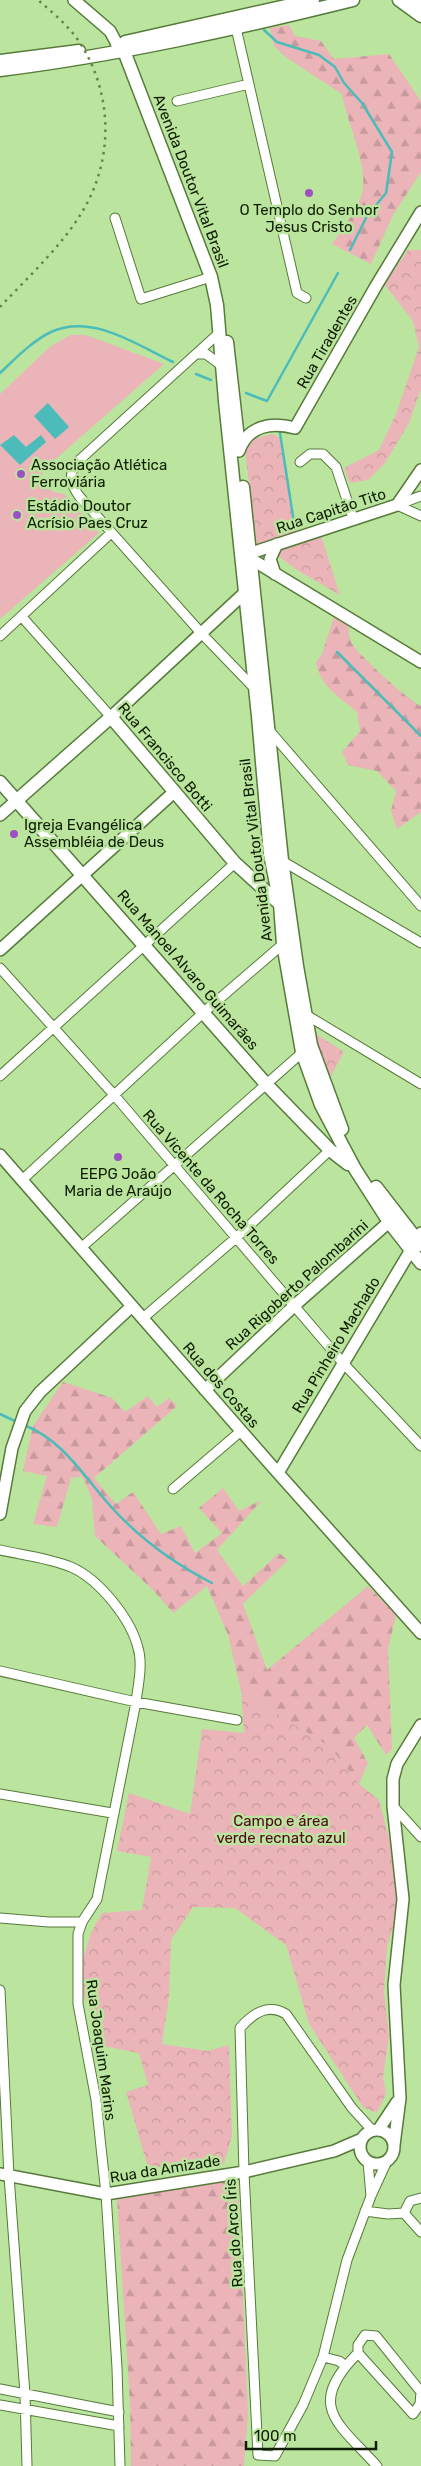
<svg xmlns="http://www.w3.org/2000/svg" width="421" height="2466" font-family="Rubik,sans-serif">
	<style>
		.forest { fill: url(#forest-firs) }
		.park { fill: url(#park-crowns) }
		.garden { fill: #eab4b8 }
		.water { fill: #4cbcba }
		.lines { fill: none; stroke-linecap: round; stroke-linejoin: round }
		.stream { stroke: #4cbcba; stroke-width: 2.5 }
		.minor-casing { stroke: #567b3a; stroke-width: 11 }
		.tertiary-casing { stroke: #567b3a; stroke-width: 14 }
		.secondary-casing { stroke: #567b3a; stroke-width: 15 }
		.minor { stroke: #fff; stroke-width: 9 }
		.tertiary { stroke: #fff; stroke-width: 11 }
		.secondary { stroke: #fff; stroke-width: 12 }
		.rail { stroke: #668252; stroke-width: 2.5; stroke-dasharray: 2.5 5; stroke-linecap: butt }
		.poi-dot { fill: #9d50c2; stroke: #bbe59f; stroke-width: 2 }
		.labels { text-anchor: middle; stroke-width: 5; stroke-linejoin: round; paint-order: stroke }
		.street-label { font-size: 15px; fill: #0f1d03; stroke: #bbe59f }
		.poi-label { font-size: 15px; fill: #0f1d03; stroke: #bbe59f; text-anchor: start }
		.park-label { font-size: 15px; fill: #51061a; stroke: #bbe59f }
	</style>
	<defs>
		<pattern id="forest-firs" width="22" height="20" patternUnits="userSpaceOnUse" patternTransform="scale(1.25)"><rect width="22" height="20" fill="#eab4b8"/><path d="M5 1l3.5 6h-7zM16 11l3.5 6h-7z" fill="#c89a9d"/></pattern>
		<pattern id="park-crowns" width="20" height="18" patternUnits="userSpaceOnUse" patternTransform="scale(1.25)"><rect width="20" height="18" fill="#eab4b8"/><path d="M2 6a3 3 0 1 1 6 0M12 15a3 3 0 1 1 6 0" fill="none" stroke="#c89a9d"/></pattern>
	</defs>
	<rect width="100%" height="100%" fill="#bbe59f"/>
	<path class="forest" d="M289 25 295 36 321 41 334 59 389 54 421 101V172L393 215 371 264 332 244C342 230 361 205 363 189 366 160 347 123 342 94L287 58 274 46 270 28Z
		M334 617 348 626C349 630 349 638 351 642 357 654 408 700 421 706V812L397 829 391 811 396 791 377 771 348 765 342 752 360 731 357 712C340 697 320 687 316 662L322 654Z
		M63 1382 112 1398 125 1412 148 1396 157 1407 169 1398 177 1406 94 1478 116 1504 133 1492 161 1534 181 1526 195 1553 222 1533 199 1508 223 1488 239 1511 262 1500 217 1550 243 1586 279 1553 288 1560 243 1604 267 1670 368 1586 396 1615 388 1649 392 1749 386 1755 367 1725 354 1738 368 1763 359 1784 330 1747 241 1691 228 1635 207 1586 173 1613 155 1592 95 1536 92 1499 82 1476 71 1478 57 1527 33 1524 47 1476 23 1471 33 1426Z
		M238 2178 248 2413 244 2466H131L130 2403 117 2199Z"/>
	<path class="park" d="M408 250H421V389L409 423 385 463 368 480 350 483 344 468 379 450 396 414 419 347 413 321 384 284Z
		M272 434 280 438 297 536 257 545 245 451 254 439Z
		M320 532 340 595 297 570 274 553Z
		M313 1032 344 1052 328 1081Z
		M241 1691 330 1747 359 1784 379 1800 403 1894 387 1947 384 1991 389 2036 383 2077 386 2094 377 2113 363 2107 309 2024 286 1945 235 1908 193 1907 171 1940 169 1997 162 2044 208 2051 229 2045 232 2136 224 2164H185L148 2168 126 2092 148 2085 139 2053 103 2046 77 1977 91 1933 102 1913 142 1910 151 1857 117 1851 129 1793 190 1814 202 1729 244 1733Z"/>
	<path class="garden" d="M70 335H86L164 364 43 470 42 478 45 486 54 492 64 494 99 533 0 619V394L51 346Z"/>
	<path class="water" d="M48 403 69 427 55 439 34 416Z
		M14 435 26 447 41 435 46 442 20 465 0 445Z"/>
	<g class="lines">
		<path class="stream" d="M264 30 277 42 319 55 335 67 344 83 362 103 392 152 386 193 367 216 350 250
			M0 373C15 359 32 341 51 332 92 313 137 345 173 362
			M196 374 211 380
			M246 393 267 401 338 273
			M280 433 295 529
			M337 652 421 736
			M0 1414 17 1422
			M24 1425C65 1441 85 1479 114 1510 141 1539 177 1565 212 1583"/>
		<defs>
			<path id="minor" d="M236 28 297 293 306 298
				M177 101 249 84
				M115 218 141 299 211 277
				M219 333 74 465C69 478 71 484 79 496L202 634 256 690
				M197 354H206L221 365
				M300 462 310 454H323L336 467 353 518
				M397 505 421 516
				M397 505 421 496
				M22 617 111 717
				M0 636 111 533
				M268 729 421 906
				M279 859 421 943
				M0 968 115 1096 343 1363 421 1446
				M303 1013 421 1084
				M0 1076 235 863
				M22 1180 204 1012 283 944
				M82 1247 305 1050
				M143 1318 237 1237 330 1150
				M173 1489 241 1431
				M0 1550C23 1555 49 1558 71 1567 99 1579 131 1619 138 1648 143 1664 138 1686 136 1702L97 1899 82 1922 78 1934V2004L96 2100 106 2194 117 2368 120 2466
				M0 1671 136 1702 237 1720
				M0 1794 112 1813
				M393 1806 421 1837
				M0 1918 49 1922H82
				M0 1990 9 2176 25 2394 27 2466
				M372 2130 352 2108 286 2014C268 2003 253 2013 240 2028L244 2172 258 2455 275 2456 303 2405 323 2357 347 2260 371 2196 387 2161
				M368 2162 371 2196
				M365 2211 388 2214 404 2213
				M404 2213 421 2232
				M404 2213 410 2201 421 2198
				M365 2335 376 2336 421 2392 420 2404 413 2414 358 2353V2345Z
				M358 2353C305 2406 338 2423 377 2466
				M323 2357 339 2361 346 2366
				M0 2389 119 2412
				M0 2405 119 2426"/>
			<path id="tertiary" d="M74 0 110 31 117 44
				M239 451C248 425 272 422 295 428L376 286 421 212
				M243 558 251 553 397 505 421 470
				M244 564 256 562 421 662
				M275 574 270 559 277 544
				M111 717 251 587
				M0 815 16 801
				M0 950 173 793
				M0 1155 278 1473 421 1633
				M205 1390 295 1305 389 1222
				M278 1473 421 1233
				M0 1514 12 1448 25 1411 40 1392 132 1306
				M379 2129 397 2102
				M360 2147a17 17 0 1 1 34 0a17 17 0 1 1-34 0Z
				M394 2145 400 2098 394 1985 403 1899 393 1806V1779L397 1764 421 1725
				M0 2174 106 2194 244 2172 334 2151 362 2139"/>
			<path id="secondary" d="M399 0 421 16
				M415 0 421 4
				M125 42 313 0
				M117 44 124 51 211 277 217 305 225 401 258 716 270 854 280 904 283 944 302 1052 321 1105 355 1169 389 1222 421 1263
				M0 61 79 51
				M0 70C119 55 236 29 353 0
				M227 342 238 439
				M243 487 282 860 297 966 311 1045 342 1129
				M0 782 266 1084 330 1150 348 1164
				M16 801 111 717 235 863 281 905
				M376 1187 421 1245"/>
		</defs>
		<use href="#minor" class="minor-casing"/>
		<use href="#tertiary" class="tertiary-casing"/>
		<use href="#secondary" class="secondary-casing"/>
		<use href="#minor" class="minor"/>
		<use href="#tertiary" class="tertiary"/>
		<use href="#secondary" class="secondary"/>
		<path class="rail" d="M0 307C27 278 62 246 82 212 114 160 113 94 80 43 69 26 53 13 38 0"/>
	</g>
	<g class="poi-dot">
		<circle cx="309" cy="193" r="5"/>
		<circle cx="21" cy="474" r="5"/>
		<circle cx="17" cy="515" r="5"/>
		<circle cx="14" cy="834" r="5"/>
		<circle cx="118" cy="1157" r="5"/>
	</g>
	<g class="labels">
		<g class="street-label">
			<text transform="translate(191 181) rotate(69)" y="5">Avenida Doutor Vital Brasil</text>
			<text transform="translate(327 342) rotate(-60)" y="5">Rua Tiradentes</text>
			<text transform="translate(331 511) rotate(-18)" y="5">Rua Capitão Tito</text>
			<text transform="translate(165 757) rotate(50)" y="5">Rua Francisco Botti</text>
			<text transform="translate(256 850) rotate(-97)" y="5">Avenida Doutor Vital Brasil</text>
			<text transform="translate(188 970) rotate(49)" y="5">Rua Manoel Alvaro Guimarães</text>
			<text transform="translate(211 1187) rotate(49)" y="5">Rua Vicente da Rocha Torres</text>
			<text transform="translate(297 1285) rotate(-42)" y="5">Rua Rigoberto Palombarini</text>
			<text transform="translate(336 1345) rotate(-59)" y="5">Rua Pinheiro Machado</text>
			<text transform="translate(221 1385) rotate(49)" y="5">Rua dos Costas</text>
			<text transform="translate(101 2050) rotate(82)" y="5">Rua Joaquim Marins</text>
			<text transform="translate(165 2169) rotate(-9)" y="5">Rua da Amizade</text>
			<text transform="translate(234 2233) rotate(-94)" y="5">Rua do Arco Íris</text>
		</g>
		<g class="poi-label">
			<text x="309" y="215" text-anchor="middle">O Templo do Senhor<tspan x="309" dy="17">Jesus Cristo</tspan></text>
			<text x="31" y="470">Associação Atlética<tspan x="31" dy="17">Ferroviária</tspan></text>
			<text x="27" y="511">Estádio Doutor<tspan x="27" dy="17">Acrísio Paes Cruz</tspan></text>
			<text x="24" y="830">Igreja Evangélica<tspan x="24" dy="17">Assembléia de Deus</tspan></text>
			<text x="118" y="1179" text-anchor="middle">EEPG João<tspan x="118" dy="17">Maria de Araújo</tspan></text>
		</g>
		<g class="park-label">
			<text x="281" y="1826">Campo e área<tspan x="281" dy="17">verde recnato azul</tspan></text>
		</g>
	</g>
	<path d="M246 2441v8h130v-8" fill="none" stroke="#0f1d03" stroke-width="2.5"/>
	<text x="254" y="2441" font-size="15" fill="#0f1d03" stroke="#bbe59f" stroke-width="4" paint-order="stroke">100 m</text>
</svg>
